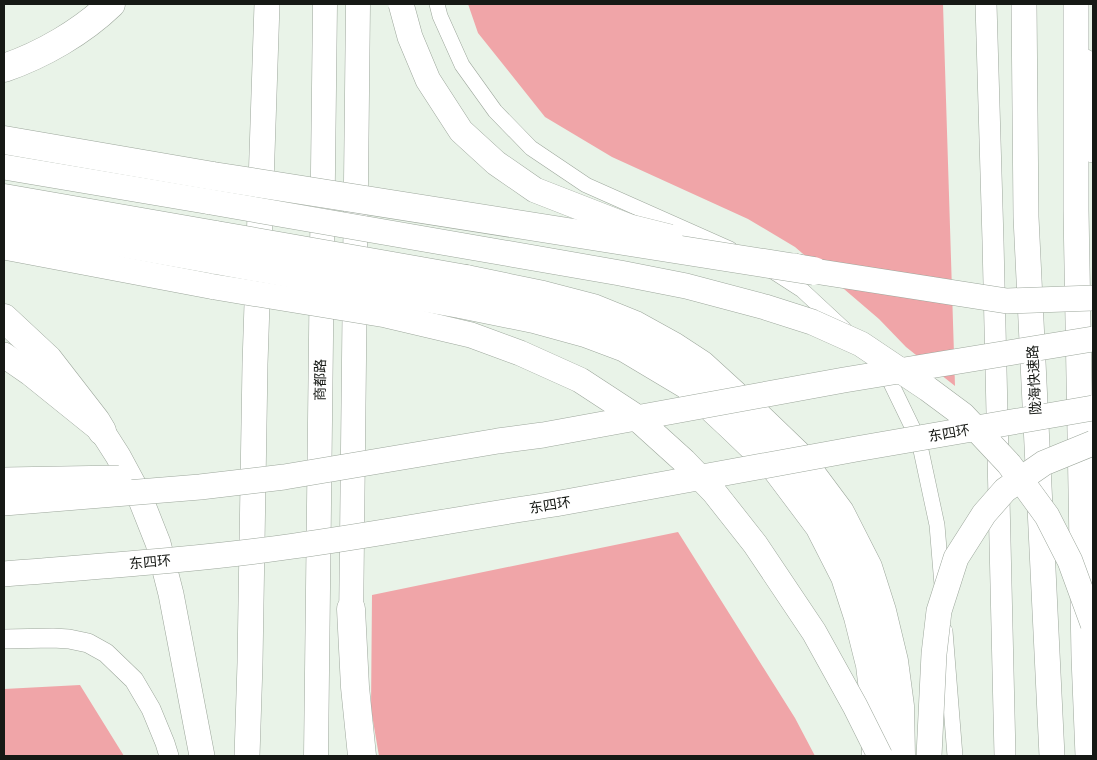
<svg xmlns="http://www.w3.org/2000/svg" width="1097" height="760" font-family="'Open Sans','Noto Sans SC',sans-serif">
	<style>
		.green { fill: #f0a5a8 }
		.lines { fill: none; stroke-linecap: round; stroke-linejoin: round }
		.minor-casing { stroke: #9da79c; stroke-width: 16 }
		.tertiary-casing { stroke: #9da79c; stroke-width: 20 }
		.secondary-casing { stroke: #9da79c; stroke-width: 22 }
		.primary-casing { stroke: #9da79c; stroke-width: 25 }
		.trunk-casing { stroke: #9da79c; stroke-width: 26 }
		.motorway-casing { stroke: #9da79c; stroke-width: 29 }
		.minor { stroke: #fff; stroke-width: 15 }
		.tertiary { stroke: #fff; stroke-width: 19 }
		.secondary { stroke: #fff; stroke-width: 21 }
		.primary { stroke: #fff; stroke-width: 24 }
		.trunk { stroke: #fff; stroke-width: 25 }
		.motorway { stroke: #fff; stroke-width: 28 }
		.trunk-bridge-casing { stroke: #9da79c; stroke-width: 26; stroke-linecap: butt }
		.motorway-bridge-casing { stroke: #9da79c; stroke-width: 29; stroke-linecap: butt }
		.trunk-bridge { stroke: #fff; stroke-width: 25 }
		.motorway-bridge { stroke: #fff; stroke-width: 28 }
		.labels { text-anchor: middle; stroke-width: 5; stroke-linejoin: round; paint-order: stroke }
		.street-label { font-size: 14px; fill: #161915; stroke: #fff }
	</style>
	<rect width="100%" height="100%" fill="#e9f3e8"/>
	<path class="green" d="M468 4H943L955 386 906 347 879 319 795 247 748 219 612 157 545 117 478 33Z
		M678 532 795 718 815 756H379L371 709 372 595Z
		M80 685 124 756H4V689Z"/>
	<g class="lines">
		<defs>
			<path id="minor" d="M437 4 440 16 462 65 495 111 531 148 586 185 730 249
				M771 270 802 290 844 329
				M880 368 888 377 919 441 937 525 942 585
				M945 631 955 756"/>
			<path id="tertiary" d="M4 639 53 638 69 639 88 643 106 653 134 680 151 709 165 743 169 756"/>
			<path id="secondary" d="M986 4 993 241 1005 756
				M1086 60 1093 152"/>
			<path id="primary" d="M351 627 358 4
				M316 756 325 4"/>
			<path id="trunk" d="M1024 4 1026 217 1052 756
				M1076 4V210L1084 657 1088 756
				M4 167 211 202
				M4 247 215 287
				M4 355 30 373 102 431 118 456 139 495 158 543 171 594 202 756
				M247 756 250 663 255 364 267 4"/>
			<path id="motorway" d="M4 68C42 55 82 32 111 4
				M4 140 213 176
				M4 198 216 235
				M4 222 216 260
				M466 279 543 295 593 308 635 325 673 346 702 365 748 407 796 453 840 512 868 567 882 611 894 661 900 706 901 756
				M460 304 534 319 585 333 625 348 687 385 731 426 777 470 819 526 845 577 858 617 870 665 875 707 876 755
				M4 318 48 359 96 421 102 431
				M351 609 355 687 362 756"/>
		</defs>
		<use href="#minor" class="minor-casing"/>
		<use href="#tertiary" class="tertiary-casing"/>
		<use href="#secondary" class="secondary-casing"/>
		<use href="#primary" class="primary-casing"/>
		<use href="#trunk" class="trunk-casing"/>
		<use href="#motorway" class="motorway-casing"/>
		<use href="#minor" class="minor"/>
		<use href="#tertiary" class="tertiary"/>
		<use href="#secondary" class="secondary"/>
		<use href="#primary" class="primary"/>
		<use href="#trunk" class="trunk"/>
		<use href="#motorway" class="motorway"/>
		<defs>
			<path id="trunk-bridge" d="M401 4 410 37 428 80 461 131 496 163 535 190 630 227 670 237
				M211 202 620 273 686 286 765 307 812 322 861 344 928 389 963 415 1009 464 1047 516 1070 561 1093 624
				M794 266 814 271 1007 301 1093 298
				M215 287 386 315 471 335 520 353 580 380 632 414 684 461 714 492 755 544 814 632 855 706 880 756
				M4 480 119 478
				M4 503 200 487 284 477 498 441 543 435 844 380 1093 339
				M4 574C100 566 197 560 294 546 381 534 468 517 555 504L856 449 1093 408
				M929 756 934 654 939 611 956 558 984 514 1005 490 1044 463 1093 443"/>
			<path id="motorway-bridge" d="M213 176 814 271
				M216 235 466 279
				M216 260 460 304"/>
		</defs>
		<use href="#trunk-bridge" class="trunk-bridge-casing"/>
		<use href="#motorway-bridge" class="motorway-bridge-casing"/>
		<use href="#trunk-bridge" class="trunk-bridge"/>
		<use href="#motorway-bridge" class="motorway-bridge"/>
	</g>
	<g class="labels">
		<g class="street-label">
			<text transform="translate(320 380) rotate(-89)" y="5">商都路</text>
			<text transform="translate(1034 380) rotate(-93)" y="5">陇海快速路</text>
			<text transform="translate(949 433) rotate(-10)" y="5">东四环</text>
			<text transform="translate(550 505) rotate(-9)" y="5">东四环</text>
			<text transform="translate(150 562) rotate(-5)" y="5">东四环</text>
		</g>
	</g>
	<rect width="1097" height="760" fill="none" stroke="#161915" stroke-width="10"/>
</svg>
